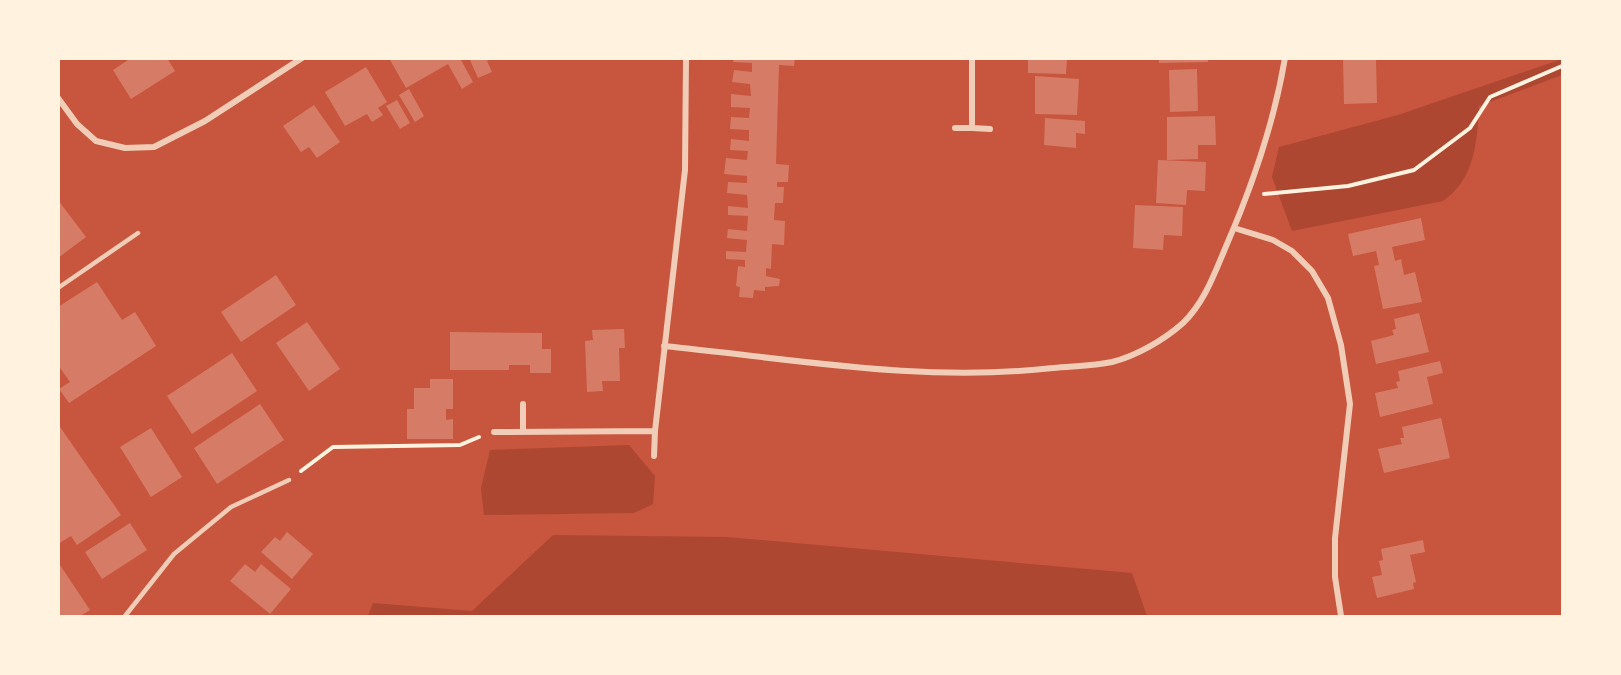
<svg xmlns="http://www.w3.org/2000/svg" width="1621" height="675" font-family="'Times New Roman',serif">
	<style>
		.green { fill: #ae4732 }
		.building { fill: #d67c66 }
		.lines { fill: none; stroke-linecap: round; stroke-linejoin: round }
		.path { stroke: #fff3e0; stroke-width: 4 }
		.service { stroke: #f1ccb7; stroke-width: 4.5 }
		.minor { stroke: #f1ccb7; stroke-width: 6 }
	</style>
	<rect width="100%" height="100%" fill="#c8553d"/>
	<path class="green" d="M1562 59V75L1479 106C1477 142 1475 179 1443 201L1292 231 1272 177 1279 147 1398 115Z
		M629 445 655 476 653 504 634 513 484 515 481 488 490 450Z
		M553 535 727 537 1132 573 1147 616H368L373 603 472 611Z"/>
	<path class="building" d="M131 58H167L175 71 131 99 113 70Z
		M389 58H460L473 82 462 89 448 64 406 88Z
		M469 58H493L487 61 492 72 478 78Z
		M734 58H795L794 66 779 65 776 164 789 165 788 182H777V187H784L783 203H775L774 220 785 221 784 245 772 244 771 269 766 268V276L780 279 779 286 765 287V291L754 290 753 298 739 297 740 287 736 286 738 266 745 267V260L726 259V251L746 252 747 240 727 238 728 229 747 231 748 216 728 215V206L748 208 747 195 727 193 728 182 747 183V176L724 174 726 158 747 160 748 151 730 150 731 139 749 141V130L730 129 731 117 749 118 750 108 731 107V94L751 96 750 84 732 82 734 70 752 72V63L733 62Z
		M1028 58H1067L1066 74 1028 73Z
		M1159 58H1208V62L1159 63Z
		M1343 58H1376L1377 103 1344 104Z
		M366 67 387 102 378 108 383 115 372 122 367 114 345 126 325 92Z
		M1197 69 1198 111 1170 112 1169 70Z
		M1035 76 1079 79 1077 115 1035 114Z
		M409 89 424 116 415 122 399 95Z
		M397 100 410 123 400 129 386 106Z
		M314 105 340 142 317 158 309 147 301 152 283 126Z
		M1215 116 1216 145H1198V159L1167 160V117Z
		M1045 118 1085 121V134L1076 133V148L1044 145Z
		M1158 160 1206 162 1205 191 1187 190 1186 205 1156 203Z
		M58 200 86 237 58 258Z
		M1135 205 1183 207 1182 236 1164 235 1163 250 1133 248Z
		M1421 218 1425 240 1392 247 1395 261 1401 259 1404 275 1415 272 1422 302 1383 309 1374 266 1379 265 1376 251 1353 256 1348 234Z
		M276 275 296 305 241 342 221 312Z
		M97 282 122 320 135 312 156 346 69 403 59 389 70 382 58 365V307Z
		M1419 313 1429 352 1376 364 1371 341 1394 335 1392 330 1396 329 1394 319Z
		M307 322 340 369 309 391 276 343Z
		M624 329 625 348H619L620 381H602L603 391 587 392 585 341 593 340 592 330Z
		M450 332 542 333V349H551V373H530V365H509V370H450Z
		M232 353 257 391 192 434 167 396Z
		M1440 361 1443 373 1427 377 1433 404 1380 417 1375 393 1398 388 1396 382 1400 381 1398 371Z
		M430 379H453V409H446V420L453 419V439H407V409H414V388H430Z
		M260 404 284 440 217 484 194 448Z
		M1441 418 1450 458 1384 473 1378 449 1402 444 1400 438H1404L1402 427Z
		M58 424 121 515 77 545 71 536 58 544Z
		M151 428 182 477 151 497 120 447Z
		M130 523 147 550 102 579 85 552Z
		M287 532 313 554 292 579 261 552 275 537 280 541Z
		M1423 540 1425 552 1410 555 1416 582 1413 583 1414 589 1377 598 1372 577 1382 575 1379 561 1383 560 1381 549Z
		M58 562 90 610 80 616H58Z
		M245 564 255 572 261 564 291 589 270 614 230 581Z"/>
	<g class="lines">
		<path class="path" d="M1264 194 1348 186 1414 170 1470 128 1490 97 1562 66
			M301 471 333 447 460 445 479 437"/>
		<path class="service" d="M58 288 138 233
			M125 616 174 554 231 507 289 480"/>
		<path class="minor" d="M58 98 77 124 96 141 125 148 154 147 205 121 302 58
			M955 128H972V58
			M972 128 990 129
			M1234 228 1273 240 1292 251 1312 271 1328 298 1341 345 1350 404 1335 538V577L1341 616
			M664 346C794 359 922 383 1053 368 1072 366 1093 366 1112 362 1136 356 1164 340 1183 323 1205 302 1215 272 1227 244 1253 184 1274 123 1285 58
			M523 404V430
			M494 432 655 431 685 170 686 58
			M654 456 655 431"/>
	</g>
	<rect width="1621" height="675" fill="none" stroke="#fff3e0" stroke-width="120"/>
</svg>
